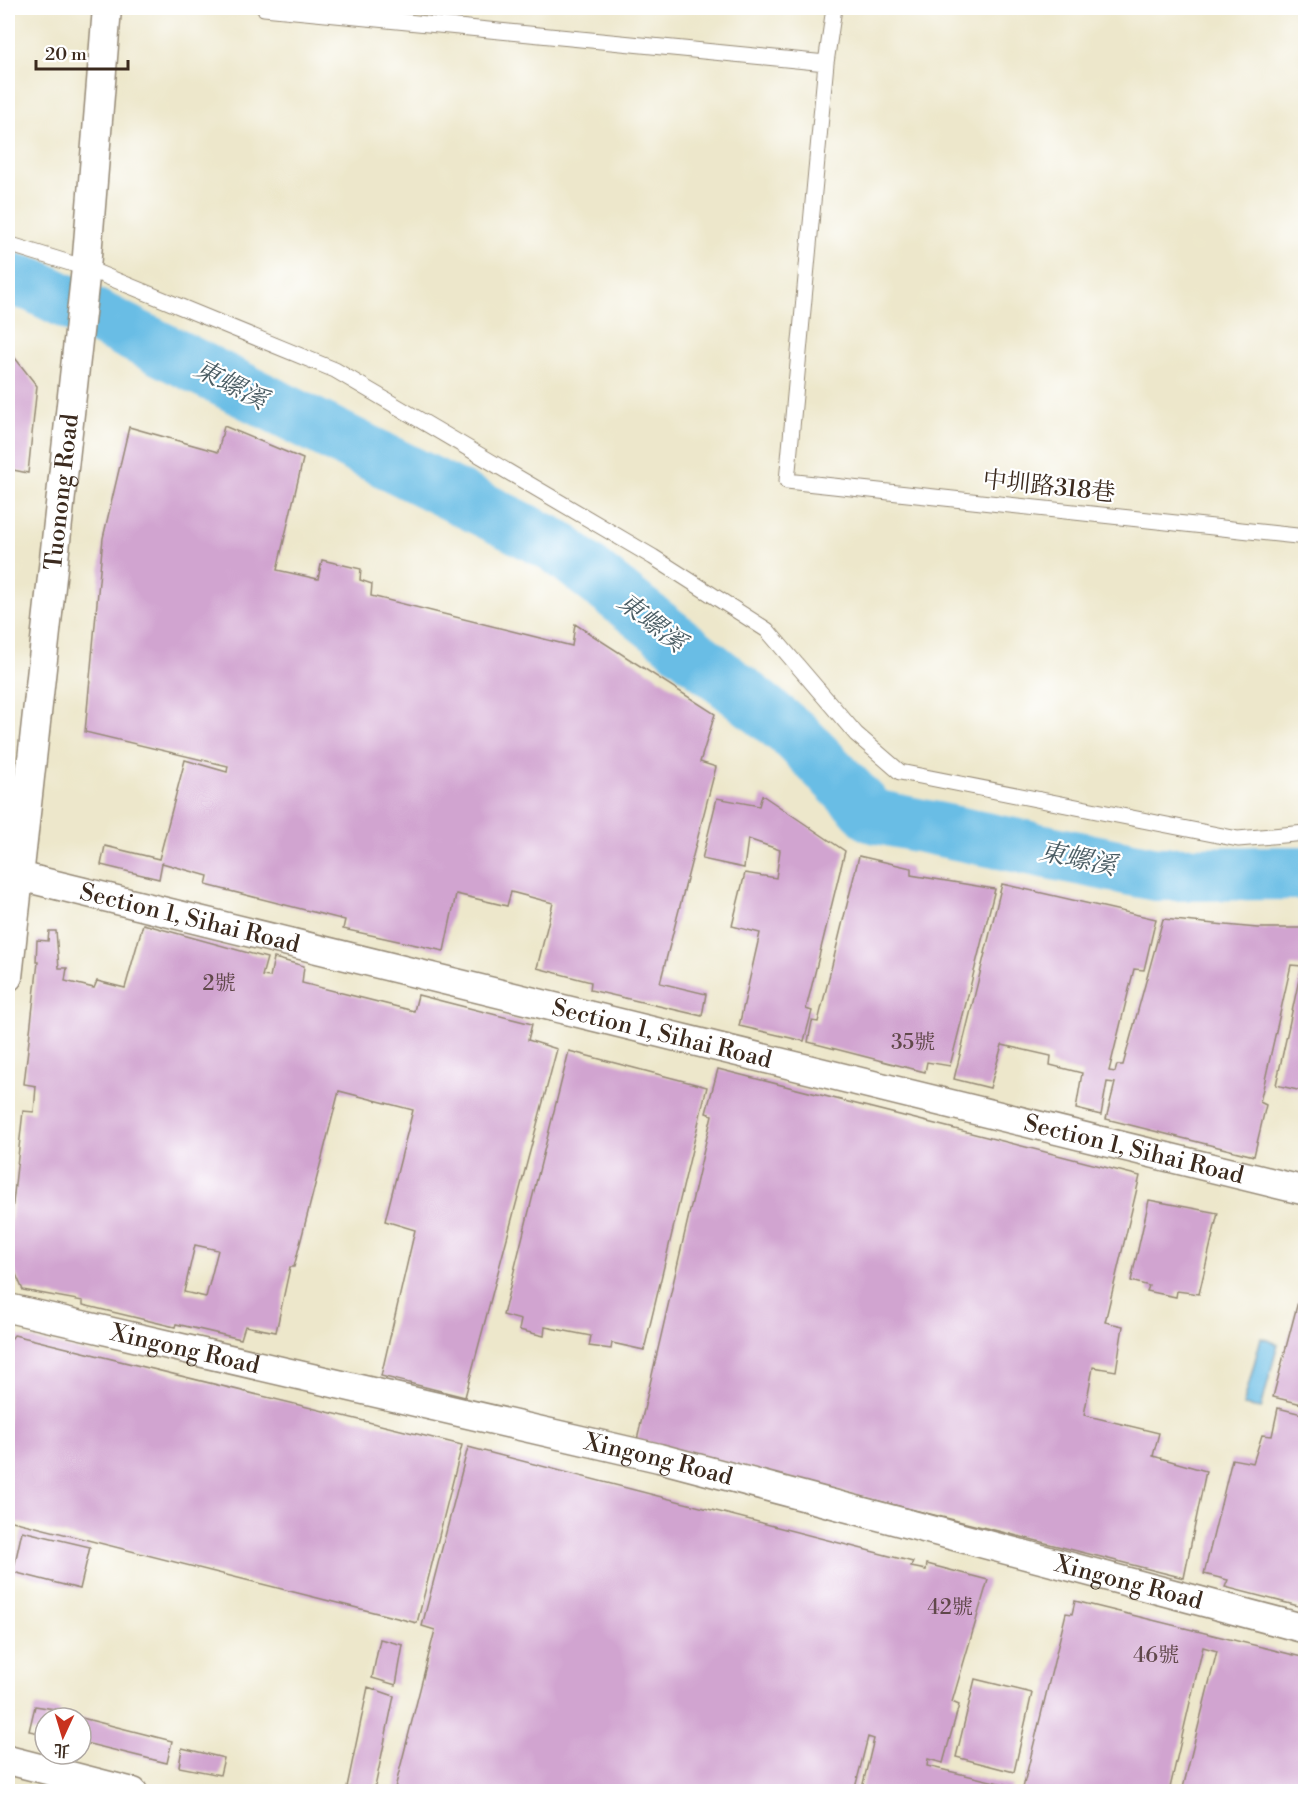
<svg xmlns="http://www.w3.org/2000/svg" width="1313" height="1799" font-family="'Libre Bodoni','Noto Serif TC',serif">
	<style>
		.water { fill: #69bde5; stroke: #527482; stroke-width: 1.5 }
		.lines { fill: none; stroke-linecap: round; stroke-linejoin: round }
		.river { stroke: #69bde5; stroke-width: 54 }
		.building { fill: #d1a4d0; fill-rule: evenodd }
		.lane-casing { stroke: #948874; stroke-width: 17 }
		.street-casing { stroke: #948874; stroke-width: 31 }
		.lane { stroke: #fff; stroke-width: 15 }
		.street { stroke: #fff; stroke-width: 28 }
		.labels { text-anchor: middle; stroke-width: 4.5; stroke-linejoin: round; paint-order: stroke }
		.number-label { font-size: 21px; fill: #60484a }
		.street-label { font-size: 24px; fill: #3b2a1e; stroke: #fff }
		.water-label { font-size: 26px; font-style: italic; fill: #4b5d64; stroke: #fff }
	</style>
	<rect width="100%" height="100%" fill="#fff"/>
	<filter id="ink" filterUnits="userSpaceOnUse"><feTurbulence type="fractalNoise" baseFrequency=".0167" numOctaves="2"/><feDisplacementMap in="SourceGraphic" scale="12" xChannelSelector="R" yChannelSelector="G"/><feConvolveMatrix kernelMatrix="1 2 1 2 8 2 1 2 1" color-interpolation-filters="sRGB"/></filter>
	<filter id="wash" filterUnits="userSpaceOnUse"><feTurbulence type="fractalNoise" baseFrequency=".008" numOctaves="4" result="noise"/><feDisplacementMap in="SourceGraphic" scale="24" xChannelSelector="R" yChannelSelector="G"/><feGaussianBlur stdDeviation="1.35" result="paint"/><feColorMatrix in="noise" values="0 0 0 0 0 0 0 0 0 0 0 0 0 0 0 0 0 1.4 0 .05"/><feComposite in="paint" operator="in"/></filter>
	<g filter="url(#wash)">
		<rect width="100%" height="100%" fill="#ede7cb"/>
		<path class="water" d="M1261 1338 1278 1344 1261 1409 1243 1406Z"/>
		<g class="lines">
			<path class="river" d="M8 279 33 285 556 546 796 736 873 816 1156 874 1306 873"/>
		</g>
		<g id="blocks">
			<path class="building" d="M8 349 37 386 28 473 8 469Z
				M224 426 303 459 277 570 318 579 322 560 361 569 360 580 372 584 371 596 572 646 575 624 715 714 700 762 716 767 660 983 706 994 702 1016 590 990 591 982 537 968 553 903 511 892 507 906 456 894 444 951 343 929 345 920 206 885 208 876 162 863 159 879 101 865 105 846 159 859 185 760 227 772 228 766 85 732 103 538 129 427 218 452Z
				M762 795 845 851 806 1009 812 1011 804 1041 739 1026 760 933 732 926 745 873 776 878 780 850 748 839 744 868 702 859 717 798 759 806Z
				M859 856 911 868V875L995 889 950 1066 927 1062 925 1072 808 1042 812 1021 818 1022Z
				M1002 884 1156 919 1144 970 1134 969 1109 1071 1115 1072 1117 1065H1123L1163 919 1257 928H1306V1092L1276 1085 1302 966 1291 965 1260 1102 1266 1105 1254 1156 1106 1119 1115 1083 1107 1082 1101 1115 1076 1109 1082 1073 1050 1065 1051 1056 1002 1045 990 1088 954 1079Z
				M143 924 267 958 262 976 270 977 274 958 304 966 302 983 414 1011 418 995 532 1024 528 1040 557 1049 465 1397 381 1376 415 1230 385 1221 413 1110 339 1091 294 1267H290L276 1332 245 1326 241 1339 176 1324 175 1327 83 1305V1301L23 1290 14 1270H8L10 1254 8 1249 23 1111 34 1112 36 1086 24 1084 38 962H36L37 940 48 941 49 931H56L59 968H67L65 981 94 988 97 981 125 988ZM195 1245 218 1250 206 1297 184 1292Z
				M569 1051 707 1087 644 1350 612 1343 611 1349 589 1346 591 1336 545 1327 544 1336 519 1330 521 1320 503 1315Z
				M718 1069 1140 1176 1105 1322 1123 1326 1116 1371 1093 1367 1084 1415 1159 1433 1153 1456 1206 1471 1184 1578 637 1440 712 1115 706 1113Z
				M1149 1200 1218 1213 1199 1294 1177 1291 1176 1297 1147 1291 1149 1286 1131 1281Z
				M1305 1275 1306 1276V1405L1273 1397Z
				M14 1335 462 1445 417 1623 8 1520V1343Z
				M1278 1408 1306 1415V1608L1225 1587 1228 1580 1204 1574 1232 1459 1253 1463 1262 1435 1272 1436Z
				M468 1447 913 1562 911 1567 926 1570 927 1564 988 1580 952 1702 959 1705 943 1763 928 1759 927 1766 1012 1786 1010 1792H861L874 1739 868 1737 854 1792H394L435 1630 422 1626Z
				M22 1531 90 1547 80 1589 13 1572Z
				M1075 1601 1306 1658V1792H1182L1217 1651 1203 1647 1169 1792H1022L1066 1613 1072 1614Z
				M380 1639 403 1645 396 1685 372 1678Z
				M975 1679 1032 1693 1014 1772 956 1757Z
				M368 1687 394 1696 374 1792 347 1787Z
				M35 1706 60 1710 59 1718H45V1734L29 1731Z
				M82 1718 172 1741 167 1763 81 1742Z
				M182 1748 224 1758 220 1775 179 1767Z"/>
		</g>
	</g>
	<g filter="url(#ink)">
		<use href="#blocks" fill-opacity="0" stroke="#948874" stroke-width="1.5"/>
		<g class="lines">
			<defs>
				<path id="lane" d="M264 8 826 63 787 481 1306 537
					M826 63 834 8
					M8 244 86 268 335 370 653 557 767 630 856 734 900 772 1238 839 1306 833"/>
				<g id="street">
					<path id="s1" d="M19 876 1306 1191"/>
					<path id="s2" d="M8 977 86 268 107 8"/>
					<path id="s3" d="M8 1308 659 1458 1306 1629"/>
					<path d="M8 1760 133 1792"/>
				</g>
			</defs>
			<use href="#lane" class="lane-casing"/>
			<use href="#street" class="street-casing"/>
			<use href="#lane" class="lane"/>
			<use href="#street" class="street"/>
		</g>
	</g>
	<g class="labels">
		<g class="number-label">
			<text x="219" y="990">2號</text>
			<text x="913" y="1049">35號</text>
			<text x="950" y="1614">42號</text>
			<text x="1156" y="1662">46號</text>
		</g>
		<g class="street-label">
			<text transform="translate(1049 486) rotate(6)" y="8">中圳路318巷</text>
			<text dy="8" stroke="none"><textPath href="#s2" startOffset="488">Tuonong Road</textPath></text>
			<text dy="8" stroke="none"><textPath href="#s1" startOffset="176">Section 1, Sihai Road</textPath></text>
			<text dy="8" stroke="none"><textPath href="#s1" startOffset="662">Section 1, Sihai Road</textPath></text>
			<text dy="8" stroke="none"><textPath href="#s1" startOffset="1148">Section 1, Sihai Road</textPath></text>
			<text dy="8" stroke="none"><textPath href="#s3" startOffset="182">Xingong Road</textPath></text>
			<text dy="8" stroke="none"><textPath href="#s3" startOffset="668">Xingong Road</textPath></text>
			<text dy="8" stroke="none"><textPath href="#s3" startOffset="1154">Xingong Road</textPath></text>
		</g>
		<g class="water-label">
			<text transform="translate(231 384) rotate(27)" y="9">東螺溪</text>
			<text transform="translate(652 622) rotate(38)" y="9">東螺溪</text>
			<text transform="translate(1078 858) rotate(12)" y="9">東螺溪</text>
		</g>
	</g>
	<rect width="1313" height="1799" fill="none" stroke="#fff" stroke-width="30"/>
	<g transform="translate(63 1736) rotate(184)"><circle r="28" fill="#ffffff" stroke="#b1aaa5" stroke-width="1.5"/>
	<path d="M0-4.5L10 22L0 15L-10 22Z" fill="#c8321e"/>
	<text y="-9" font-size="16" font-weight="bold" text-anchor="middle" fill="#3b2a1e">北</text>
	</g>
	<path d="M36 60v9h92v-9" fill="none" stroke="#3b2a1e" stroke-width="3"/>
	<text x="45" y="60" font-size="18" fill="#3b2a1e" stroke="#ffffff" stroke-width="4.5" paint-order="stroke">20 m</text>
</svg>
